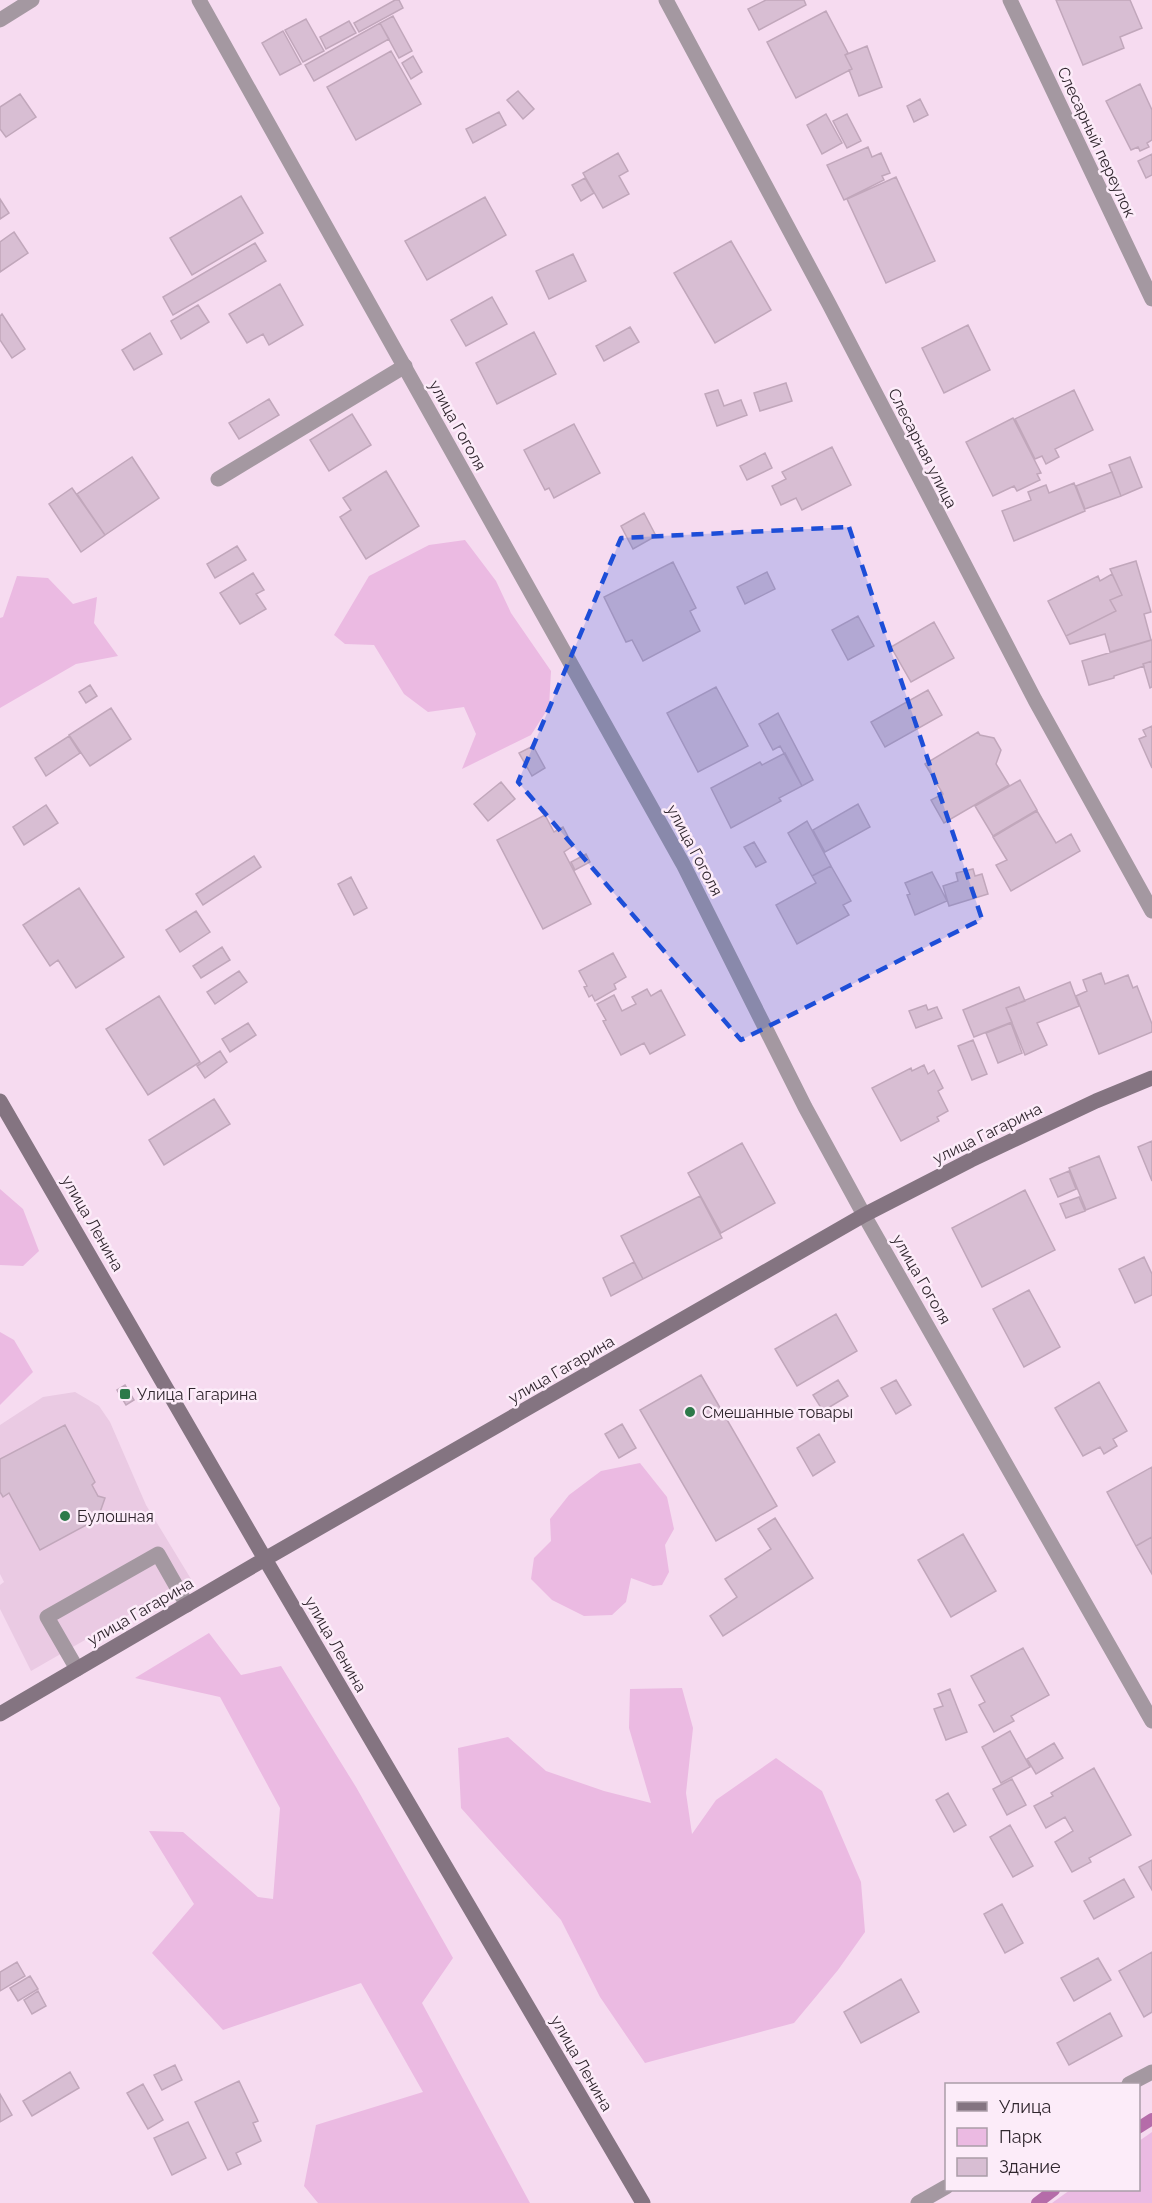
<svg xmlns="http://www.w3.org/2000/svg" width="1152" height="2203" font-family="Raleway,sans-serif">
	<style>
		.built { fill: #eacae3 }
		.green { fill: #ebbae2 }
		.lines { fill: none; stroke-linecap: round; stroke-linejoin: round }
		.stream { stroke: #b56ca9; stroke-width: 12 }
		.building { fill: #d8bed3; stroke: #c1a7bb; stroke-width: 1.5 }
		.lane { stroke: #a498a1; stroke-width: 15 }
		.street { stroke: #a498a1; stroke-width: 15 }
		.secondary { stroke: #847481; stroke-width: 15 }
		.marked { fill: #1d4ed8; fill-opacity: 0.2; stroke: #1d4ed8; stroke-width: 4.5; stroke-dasharray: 12 8; stroke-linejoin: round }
		.poi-dot { fill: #2c7949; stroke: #fcecf9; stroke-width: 2 }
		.labels { text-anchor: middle; stroke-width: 5; stroke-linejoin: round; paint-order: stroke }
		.street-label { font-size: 16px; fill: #30262e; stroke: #fcecf9 }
		.poi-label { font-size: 16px; fill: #30262e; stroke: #fcecf9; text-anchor: start }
	</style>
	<rect width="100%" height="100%" fill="#f6dbf0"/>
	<path class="built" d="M75 1392 99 1406 110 1422 146 1505 191 1579 31 1671 0 1609V1585L4 1582 0 1574V1425L43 1397Z"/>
	<path class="green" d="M465 540 496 581 511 613 551 671 549 707 531 735 462 769 476 734 464 707 428 712 404 694 374 645 345 644 334 635 369 576 429 545Z
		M17 576 48 578 73 604 97 597 94 623 118 656 76 664 0 708V618L3 617Z
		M0 1189 23 1209 39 1251 23 1266 0 1265Z
		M0 1332 14 1340 33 1372 0 1405Z
		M640 1463 667 1497 674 1529 665 1545 669 1572 662 1585 653 1586 631 1578 626 1602 612 1615 584 1616 552 1600 531 1579 534 1558 551 1541 550 1519 569 1495 601 1471Z
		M209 1633 241 1675 281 1666 356 1787 453 1958 422 2003 530 2203H318L304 2186 316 2125 423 2092 361 1983 223 2030 152 1953 194 1904 149 1831 183 1832 258 1897 273 1899 280 1808 220 1697 135 1678Z
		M682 1688 693 1728 686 1793 692 1834 716 1800 776 1758 822 1791 861 1882 865 1932 838 1970 794 2023 645 2063 600 1997 561 1920 461 1808 458 1748 508 1737 546 1771 604 1791 651 1803 629 1728 630 1689Z
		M1152 2132V2203H1052L1070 2190H1138L1139 2141Z"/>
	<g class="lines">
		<path class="stream" d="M1138 2128 1152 2119
			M1037 2203 1054 2190"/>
	</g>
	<path class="building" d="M395 0H399L403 8 359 32 354 23Z
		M766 0H804L806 5 759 30 748 9Z
		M1056 0H1130L1142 28 1120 37 1124 48 1083 65Z
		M826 11 848 53 845 55 852 69 796 98 767 42Z
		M393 16 412 51 399 58 380 23Z
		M306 19 324 51 303 62 285 30Z
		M349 21 356 33 326 49 320 37Z
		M380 23 389 39 314 81 305 65Z
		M283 31 301 64 280 75 262 43Z
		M867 46 882 87 859 96 849 70 852 69 845 55Z
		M391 51 421 104 356 140 327 87Z
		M413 56 422 72 411 79 402 63Z
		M1140 84 1152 110V140L1147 143 1149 147 1140 151 1138 147 1131 150 1106 101Z
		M518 91 534 109 523 119 507 100Z
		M20 94 36 117 6 137 0 129V107Z
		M920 99 928 115 914 122 907 106Z
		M499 112 506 125 473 143 466 129Z
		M826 114 842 143 822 154 807 125Z
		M847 114 861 141 847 148 833 121Z
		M868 147 872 157 881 153 890 173 882 176 884 180 844 200 827 165Z
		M618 153 628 171 619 176 629 194 603 208 583 173Z
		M1152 154V175L1146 178 1138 161Z
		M896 177 935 261 886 283 847 199Z
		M585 178 594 193 581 201 572 185Z
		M241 196 263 233 192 275 170 238Z
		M485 197 506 235 427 280 405 241Z
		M0 199 9 213 0 219Z
		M14 232 28 253 0 272V242Z
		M731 241 771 310 715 343 674 273Z
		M255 243 266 261 173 315 163 297Z
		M573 254 586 281 549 299 536 271Z
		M280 284 303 325 269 345 263 334 247 343 229 314Z
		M492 297 507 324 466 346 451 320Z
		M198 305 209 322 181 339 171 321Z
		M2 314 25 349 12 358 0 340V316Z
		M968 325 990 370 944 393 922 348Z
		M630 327 639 342 604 361 596 346Z
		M534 332 556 374 497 404 476 363Z
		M150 333 162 354 134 370 122 350Z
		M786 383 792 401 760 411 754 393Z
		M718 390 724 406 741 400 747 415 717 426 705 394Z
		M1074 390 1093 430 1055 449 1059 457 1046 464 1042 456 1035 459 1015 419Z
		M269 399 279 415 239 439 229 423Z
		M352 414 371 445 329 471 310 440Z
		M1013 418 1041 473 1037 474 1040 480 1017 491 1014 486 993 496 966 442Z
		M574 424 600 473 554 498 549 488 545 490 524 450Z
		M832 447 851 485 802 510 796 498 781 505 772 486 786 479 782 472Z
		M765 453 772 468 747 480 740 466Z
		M132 457 159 498 105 535 77 494Z
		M1130 457 1142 487 1121 496 1109 465Z
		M386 471 419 526 366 559 340 517 351 510 343 498Z
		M1112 472 1121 496 1085 509 1076 486Z
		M1074 483 1085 511 1014 541 1002 511 1031 500 1028 492 1046 485 1049 493Z
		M72 488 105 535 81 552 49 504Z
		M644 513 656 536 633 549 621 526Z
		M237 546 246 560 215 578 207 564Z
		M1136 561 1151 612 1144 614 1151 640 1110 652 1105 634 1070 644 1066 636 1116 611 1110 600 1122 595 1110 569Z
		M673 562 696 608 690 611 700 631 643 661 632 640 626 642 604 597Z
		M767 572 775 589 745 604 737 587Z
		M253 573 264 590 256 594 266 609 240 624 220 593Z
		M1112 574 1122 595 1110 600 1116 611 1066 636 1048 601 1098 576 1100 581Z
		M858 616 874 646 848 660 832 630Z
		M934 622 954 658 911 682 891 647Z
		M1152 640V661L1143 664 1144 666 1114 676V678L1089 685 1082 661Z
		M1152 661V687L1150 688 1143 664Z
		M90 685 97 696 86 703 79 692Z
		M716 687 748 746 698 772 667 713Z
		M928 690 942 715 885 747 871 722Z
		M111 708 131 739 90 766 69 735Z
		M778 713 813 780 802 786 780 746 773 750 759 724Z
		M1152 726V768L1139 739 1146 736 1143 730Z
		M978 732 980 735 994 738 1001 750 996 764 1009 785 944 823 931 800 943 794 925 764Z
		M69 736 80 753 46 776 35 758Z
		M533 746 545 768 532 776 519 753Z
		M785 753 802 786 779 798 781 801 731 828 711 788 760 762 762 765Z
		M1020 780 1037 810 993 836 975 806Z
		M501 782 515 799 488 821 474 804Z
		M858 804 870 827 825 852 813 830Z
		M46 805 58 823 24 845 13 827Z
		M1037 811 1056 843 1071 834 1080 851 1011 891 996 865 1007 860 993 837Z
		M545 815 554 832 563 827 573 846 564 852 591 904 543 929 497 840Z
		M807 821 831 866 812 876 788 833Z
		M754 842 766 862 756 867 744 847Z
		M586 854 590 862 575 870 571 862Z
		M254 856 261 867 203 905 196 894Z
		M831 866 851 901 843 905 849 915 797 944 776 905 816 883 812 876Z
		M973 869 975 876 982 874 988 894 949 906 943 886 958 881 956 873Z
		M932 872 947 901 915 915 907 895 910 894 905 883Z
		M351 877 367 908 354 915 338 884Z
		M79 888 124 957 76 988 58 960 50 966 23 925Z
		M196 911 210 932 180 952 166 930Z
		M222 947 230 960 201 978 193 966Z
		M613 953 626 977 614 984 616 989 595 1001 592 995 589 997 584 987 587 986 579 971Z
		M239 971 247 982 215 1004 207 992Z
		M1101 973 1105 984 1128 975 1133 988 1137 986 1152 1024V1032L1099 1054 1076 996 1087 991 1083 980Z
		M1070 982 1079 1006 1037 1023 1047 1045 1025 1055 1006 1008Z
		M1019 987 1025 1001 1006 1008 1012 1022 974 1037 963 1010Z
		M647 989 651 996 661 990 685 1035 650 1054 644 1043 621 1055 603 1021 606 1020 597 1004 614 995 622 1011 636 1004 632 997Z
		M159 996 200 1062 148 1095 106 1029Z
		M926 1005 928 1010 937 1007 942 1018 916 1028 909 1011Z
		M248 1023 256 1035 230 1052 222 1039Z
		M1011 1023 1022 1053 998 1063 986 1033Z
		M973 1040 987 1074 972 1080 958 1046Z
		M220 1051 227 1062 205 1078 197 1066Z
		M924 1065 928 1074 934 1070 943 1088 938 1091 948 1111 937 1117 939 1121 901 1141 872 1088 911 1068 912 1071Z
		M214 1099 230 1124 164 1165 149 1140Z
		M1152 1141V1181L1138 1147Z
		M742 1143 775 1203 721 1233 688 1173Z
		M1099 1156 1116 1198 1086 1210 1069 1168Z
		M1069 1171 1076 1189 1058 1197 1050 1179Z
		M1025 1190 1055 1250 982 1287 952 1228Z
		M700 1196 722 1238 643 1279 621 1236Z
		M1079 1197 1085 1211 1066 1218 1060 1204Z
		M1144 1257 1152 1274V1295L1135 1303 1119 1269Z
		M634 1262 643 1279 611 1296 603 1278Z
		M1029 1290 1060 1347 1024 1367 993 1309Z
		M836 1314 857 1351 797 1386 775 1349Z
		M701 1375 777 1506 716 1541 640 1410Z
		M838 1380 848 1396 823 1411 813 1395Z
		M896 1380 911 1405 896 1414 881 1388Z
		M1099 1382 1127 1431 1113 1439 1117 1446 1104 1454 1100 1447 1083 1456 1055 1408Z
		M125 1385 134 1400 126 1405 117 1390Z
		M622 1424 636 1448 619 1458 605 1434Z
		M65 1425 95 1482 92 1485 98 1496 105 1498 99 1515 93 1513 90 1523 40 1550 9 1493 3 1497 0 1492V1459Z
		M819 1434 835 1462 813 1476 797 1448Z
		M1152 1467V1537L1136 1546 1107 1492Z
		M775 1518 813 1578 723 1636 710 1616 737 1597 725 1579 771 1549 758 1529Z
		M963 1534 996 1591 951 1617 918 1560Z
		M1152 1537V1574L1136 1546Z
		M1023 1648 1049 1695 1011 1716 1014 1721 994 1732 979 1705 985 1702 971 1676Z
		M950 1689 967 1732 946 1740 934 1709 943 1706 938 1694Z
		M1010 1731 1030 1767 1001 1783 982 1747Z
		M1054 1743 1063 1758 1036 1774 1027 1759Z
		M1094 1768 1131 1835 1089 1858 1091 1862 1072 1872 1055 1842 1073 1831 1065 1817 1046 1828 1034 1806 1053 1796 1051 1793Z
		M1012 1779 1026 1805 1007 1815 993 1789Z
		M948 1793 966 1825 954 1832 936 1800Z
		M1010 1825 1033 1866 1013 1877 990 1837Z
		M1152 1860V1890L1139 1867Z
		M1124 1879 1134 1897 1094 1919 1084 1901Z
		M1002 1904 1023 1943 1005 1953 984 1914Z
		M1152 1952V2012L1144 2017 1119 1971Z
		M1098 1958 1111 1980 1074 2001 1061 1978Z
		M17 1962 25 1976 0 1991V1972Z
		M30 1976 38 1989 18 2001 10 1988Z
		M901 1979 919 2012 861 2043 844 2012Z
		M38 1991 46 2006 32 2014 24 2000Z
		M1110 2013 1122 2036 1069 2065 1057 2043Z
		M175 2065 182 2080 162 2090 154 2075Z
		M70 2072 79 2088 32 2116 23 2101Z
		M239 2081 258 2121 253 2123 261 2141 236 2153 241 2164 228 2170 195 2102Z
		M143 2084 163 2120 148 2129 127 2093Z
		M0 2094 12 2115 0 2122Z
		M188 2122 206 2158 172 2175 154 2138Z"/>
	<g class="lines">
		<path class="lane" d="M218 479 405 366
			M77 1669 47 1617 158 1554 187 1605"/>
		<path class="street" d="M199 0 683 864 805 1107 864 1215 1152 1721
			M666 0 829 304 1035 700 1152 911
			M1010 0 1152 299
			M0 20 32 0
			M1129 2084 1152 2072
			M918 2203 946 2187"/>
		<path class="secondary" d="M0 1101 265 1559 643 2203
			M0 1714 265 1559 864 1215 971 1160 1096 1101 1152 1078"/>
	</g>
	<path class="marked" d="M849 527 982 919 741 1040 518 782 621 538Z"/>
	<g class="poi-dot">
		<rect x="119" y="1388" width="12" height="12" rx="3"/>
		<circle cx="690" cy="1412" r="6"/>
		<circle cx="65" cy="1516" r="6"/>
	</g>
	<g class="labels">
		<g class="street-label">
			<text transform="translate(1097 142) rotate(65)" y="6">Слесарный переулок</text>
			<text transform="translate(458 425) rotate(61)" y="6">улица Гоголя</text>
			<text transform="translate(923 448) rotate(63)" y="6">Слесарная улица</text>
			<text transform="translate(695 850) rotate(62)" y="6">улица Гоголя</text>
			<text transform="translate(987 1133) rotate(-26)" y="6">улица Гагарина</text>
			<text transform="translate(93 1223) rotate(60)" y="6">улица Ленина</text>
			<text transform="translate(922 1279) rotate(60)" y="6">улица Гоголя</text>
			<text transform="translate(561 1369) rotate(-30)" y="6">улица Гагарина</text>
			<text transform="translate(140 1611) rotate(-30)" y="6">улица Гагарина</text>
			<text transform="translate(336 1644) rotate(60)" y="6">улица Ленина</text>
			<text transform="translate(582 2063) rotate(60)" y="6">улица Ленина</text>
		</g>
		<g class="poi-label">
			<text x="137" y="1400">Улица Гагарина</text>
			<text x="702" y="1418">Смешанные товары</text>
			<text x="77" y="1522">Булошная</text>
		</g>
	</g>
	<rect x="945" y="2083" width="195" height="108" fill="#fcecf9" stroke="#aa9da8" stroke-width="1.5"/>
	<rect x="957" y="2102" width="30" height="9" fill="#847481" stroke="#aa9da8" stroke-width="1.5"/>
	<text x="999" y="2113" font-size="18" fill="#30262e">Улица</text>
	<rect x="957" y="2128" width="30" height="18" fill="#ebbae2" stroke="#aa9da8" stroke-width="1.5"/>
	<text x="999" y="2143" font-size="18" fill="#30262e">Парк</text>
	<rect x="957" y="2158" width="30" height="18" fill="#d8bed3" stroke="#aa9da8" stroke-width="1.5"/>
	<text x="999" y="2173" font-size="18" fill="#30262e">Здание</text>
</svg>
